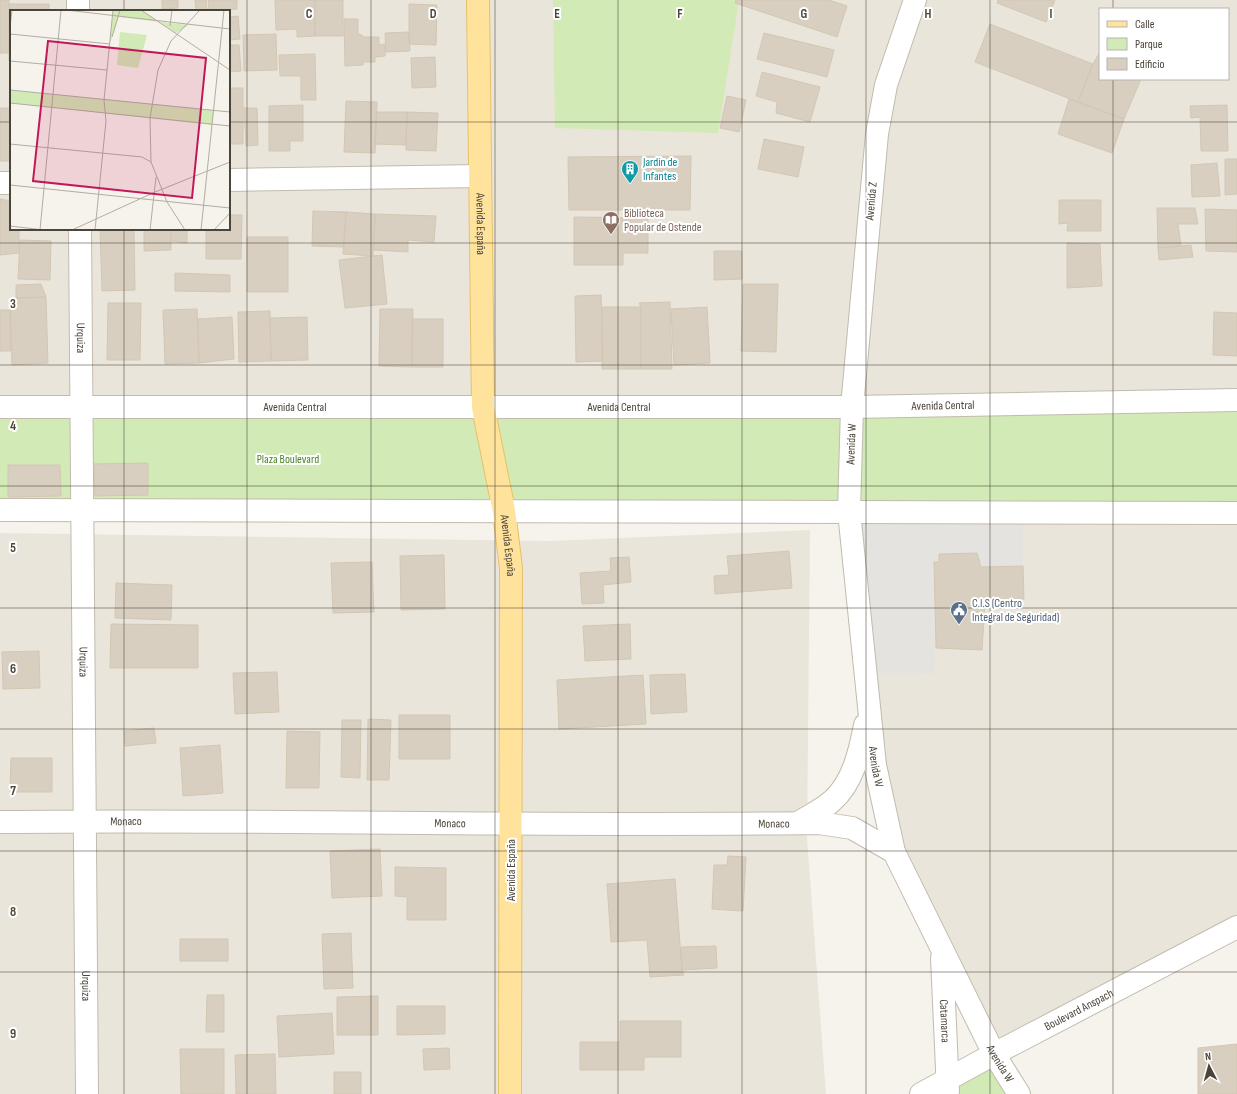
<svg xmlns="http://www.w3.org/2000/svg" width="1237" height="1094" font-family="'Sofia Sans Condensed',sans-serif">
	<style>
		.residential { fill: #eae5da; fill-rule: evenodd }
		.green { fill: #d2eab5 }
		.parking { fill: #e5e3e0 }
		.building { fill: #d8cfc1; stroke: #d3c7b4 }
		.lines { fill: none; stroke-linecap: round; stroke-linejoin: round }
		.minor-casing { stroke: #c2bbae; stroke-width: 24 }
		.major-casing { stroke: #e6c16a; stroke-width: 24 }
		.minor { stroke: #fff; stroke-width: 22 }
		.major { stroke: #ffe39c; stroke-width: 22 }
		.grid { fill: none; stroke: #4b4439; stroke-width: 1; stroke-opacity: 0.55 }
		.labels { text-anchor: middle; stroke-width: 4; stroke-linejoin: round; paint-order: stroke }
		.culture-label { font-size: 12px; fill: #0d838f; stroke: #fff; text-anchor: start }
		.street-label { font-size: 12px; fill: #4b4439; stroke: #fff }
		.education-label { font-size: 12px; fill: #785e54; stroke: #fff; text-anchor: start }
		.park-label { font-size: 12px; fill: #4a7f2a; stroke: #fff }
		.service-label { font-size: 12px; fill: #4e5e75; stroke: #fff; text-anchor: start }
		.inset-road { fill: none; stroke: #b2ada4; stroke-width: 1 }
		.view { fill: #c2185b; fill-opacity: 0.15; stroke: #c2185b; stroke-width: 2 }
		.inset-edge { fill: none; stroke: #4b4439; stroke-width: 2 }
		.grid-label { font-size: 13px; text-anchor: middle; font-weight: bold; fill: #4b4439; stroke: #fff; stroke-width: 4; stroke-linejoin: round; paint-order: stroke }
	</style>
	<rect width="100%" height="100%" fill="#f6f3ec"/>
	<path class="residential" d="M0 0H1237V400L0 407ZM1100 9H1228V79H1100ZM11 11H229V229H11Z
		M849 512 1237 513V927L994 1054 894 852Z
		M810 530 807 838 826 1094H0V533L551 541Z"/>
	<path class="green" d="M553 0H739L718 133 555 128Z
		M1237 400V513L0 506V407Z
		M994 1054 1019 1094H921Z"/>
	<path class="parking" d="M849 512H1023V566L981 567 977 553 939 554V562H934L935 674 866 673Z"/>
	<path class="building" d="M0 0H9V53H0Z
		M162 0H178V8L162 9Z
		M195 0H206L207 11H196Z
		M208 0H237V9L209 11Z
		M275 0H315V36L297 37V29L276 30Z
		M315 0H343V36H315Z
		M736 0H829L847 6 837 37 735 3Z
		M998 0H1055L1046 22 997 3Z
		M9 4H49V11H11V61H9Z
		M409 4 437 5 436 45 409 44Z
		M238 16 240 39 229 40V17Z
		M344 19H358V33L364 37H379V45L385 44V56L375 57V62H363V65L345 66Z
		M990 24 1093 64 1078 102 975 62Z
		M409 32 410 51 386 52 385 33Z
		M764 33 834 50 827 77 757 59Z
		M276 34 277 70 244 71 243 35Z
		M229 45H239L241 71 229 72Z
		M1100 52V79H1141L1124 119 1078 102 1093 64Z
		M315 54 316 100H301V76H280L279 55Z
		M435 57 436 87 412 88 411 58Z
		M762 72 820 87 810 122 776 113 777 102 756 96Z
		M229 88H243V144H229Z
		M727 96 746 100 739 132 720 128Z
		M1069 99 1124 119 1112 153 1058 134Z
		M346 101 377 102 375 153 344 152Z
		M303 105V141H290V151H269V106Z
		M1227 105 1228 151H1201L1200 117 1191 118 1190 106Z
		M0 108H11V161H0Z
		M244 108H257L258 145 246 146Z
		M376 112H407L406 145 375 144Z
		M407 112 438 113 436 151 406 150Z
		M764 139 804 147 798 177 758 169Z
		M691 156 690 210H569L568 157Z
		M1225 159H1237V194L1225 195Z
		M1217 163 1220 196 1192 197 1191 165Z
		M0 199 11 201V229H19V253L0 255Z
		M1059 200H1101V231H1067L1068 223 1059 224Z
		M1157 208H1195L1198 224H1178L1181 246 1158 248Z
		M1205 209 1237 210V252L1206 251Z
		M313 211 346 212 344 247 312 246Z
		M346 212 375 214 373 256 343 254Z
		M375 214 436 216 434 242 408 240V252L374 250Z
		M229 215H242L241 259H206V229H229Z
		M574 217 648 218V253H623V265H574Z
		M100 229H134L135 290 102 291Z
		M144 229H171V250L144 251Z
		M171 229H187V243L171 241Z
		M247 237H288V292H247Z
		M20 240 51 241 50 280 18 279Z
		M1067 243 1100 244 1102 286 1067 288Z
		M1191 245 1193 257 1159 260 1158 248Z
		M714 251H742V279L714 280Z
		M382 255 387 304 345 308 339 260Z
		M175 273 230 275V292L175 291Z
		M41 284 46 297 16 298V285Z
		M743 284H778L776 352 741 351Z
		M601 295 603 361 576 362 575 296Z
		M46 297 48 363 12 365 10 298Z
		M670 302 672 369H641V307L639 303Z
		M108 303H141L140 360H107Z
		M602 307H641V369H602Z
		M707 307 710 363 674 365 671 309Z
		M197 309 199 363 165 364 163 310Z
		M380 309H413L412 367 379 366Z
		M0 310H10L11 351H0Z
		M270 311 271 361 239 362 238 312Z
		M1214 312 1237 313V356L1213 355Z
		M232 317 234 359 199 363 198 319Z
		M307 317 308 360 271 361 270 318Z
		M412 319H443V367H412Z
		M148 463V495L95 496 94 464Z
		M8 465H60L61 496 8 497Z
		M789 551 792 588 715 594 714 576 729 575 727 556Z
		M977 553 981 567 1023 566 1024 599 985 601 982 650 936 648 934 562H939V554Z
		M444 555 445 609 401 610 400 556Z
		M629 557 631 582 603 585 604 603 582 604 580 573 611 571 610 558Z
		M372 562 374 612 333 613 331 563Z
		M116 583 172 585 171 620 115 618Z
		M111 624 198 625V668H110Z
		M630 624 631 659 585 661 583 626Z
		M39 651 40 688 3 689 2 652Z
		M277 672 279 712 235 714 233 673Z
		M685 674 687 712 651 714 650 675Z
		M643 675 646 724 559 729 557 680Z
		M399 715H450V759H399Z
		M368 719 391 720 389 780H367Z
		M342 720H361L360 778 341 777Z
		M154 728 156 743 125 746 124 731Z
		M287 731 320 732 319 788H286Z
		M220 745 223 793 183 796 180 748Z
		M11 758H52V792H10Z
		M380 849 382 896 332 898 330 851Z
		M728 856 746 857 743 911 712 909 714 865H727Z
		M395 867 446 868V920H407V897L395 896Z
		M675 879 682 970 684 975 650 977 647 940 611 942 607 884Z
		M351 933 353 988 324 989 322 934Z
		M180 939H228V961H180Z
		M716 946 717 968 682 970 681 947Z
		M207 995H224V1032H206Z
		M378 996V1035H337V997Z
		M397 1006H445V1034L397 1035Z
		M332 1013 334 1054 279 1057 277 1016Z
		M620 1021H681V1057H644V1070H580V1042H620Z
		M1237 1044V1094H1198V1048Z
		M449 1048 450 1069 424 1070 423 1049Z
		M180 1049H224V1094H181Z
		M275 1054 276 1094H236L235 1055Z
		M334 1072H361V1094H334Z"/>
	<g class="lines">
		<defs>
			<g id="minor">
				<path d="M78 0V11"/>
				<path id="s1" d="M915 0 886 85 877 134 852 407 849 512 875 765 894 852 994 1054 1019 1094"/>
				<path d="M229 180 480 176"/>
				<path d="M0 183H11"/>
				<path id="s2" d="M80 229 87 1094"/>
				<path id="s3" d="M0 407H852L1237 400"/>
				<path d="M0 510 1237 513"/>
				<path id="s4" d="M0 822C273 819 546 827 819 823L852 828 894 852"/>
				<path d="M798 823C809 816 822 810 832 801 853 783 860 751 865 725"/>
				<path id="s5" d="M942 958 948 1091"/>
				<path id="s6" d="M921 1094 994 1054 1237 927"/>
			</g>
			<g id="major">
				<path id="s7" d="M478 0 483 407 504 511 511 568 510 1094"/>
			</g>
		</defs>
		<use href="#minor" class="minor-casing"/>
		<use href="#major" class="major-casing"/>
		<use href="#minor" class="minor"/>
		<use href="#major" class="major"/>
	</g>
	<path class="grid" d="M124 0V11M247 0V1094M371 0V1094M495 0V1094M618 0V1094M742 0V1094M866 0V1094M990 0V1094M1113 0V9M1113 79V1094M0 122H11M229 122H1237M124 229V1094M0 243H1237M0 365H1237M0 486H1237M0 608H1237M0 729H1237M0 851H1237M0 972H1237"/>
	<defs>
		<symbol id="building-pin" viewBox="-11 -11 22 30"><path d="M0 17L-7.5 6A9.5 9.5 0 1 1 7.5 6Z" fill="#0f9aa8" stroke="#fff"/><path d="M-4-6H4V6H1V3H-1V6H-4ZM-2.5-4.3h1.7v1.8h-1.7ZM.8-4.3h1.7v1.8H.8ZM-2.5-1h1.7V.8h-1.7ZM.8-1h1.7V.8H.8Z" fill="#fff"/></symbol>
		<symbol id="library-pin" viewBox="-11 -11 22 30"><path d="M0 17L-7.5 6A9.5 9.5 0 1 1 7.5 6Z" fill="#8d6e63" stroke="#fff"/><path d="M-6-4Q-3-5.5-.7-3.5V5Q-3 3-6 4ZM6-4Q3-5.5 .7-3.5V5Q3 3 6 4Z" fill="#fff"/></symbol>
		<symbol id="civic-pin" viewBox="-11 -11 22 30"><path d="M0 17L-7.5 6A9.5 9.5 0 1 1 7.5 6Z" fill="#5c6f8a" stroke="#fff"/><path d="M-.6-6.5H3V-4.5H.6V-3L4-1V1h2V6H-6V1h2V-1L-.6-3ZM-1.2 2.5V6h2.4V2.5Z" fill="#fff"/></symbol>
	</defs>
	<g fill-rule="evenodd">
		<use href="#building-pin" x="620" y="159" width="20" height="27"/>
		<use href="#library-pin" x="601" y="210" width="20" height="27"/>
		<use href="#civic-pin" x="949" y="600" width="20" height="27"/>
	</g>
	<g class="labels">
		<g class="culture-label">
			<text x="643" y="166">Jardín de<tspan x="643" dy="14">Infantes</tspan></text>
		</g>
		<g class="street-label">
			<text transform="translate(871 201) rotate(-85)" y="4">Avenida Z</text>
			<text dy="4" stroke="none"><textPath href="#s7" startOffset="224">Avenida España</textPath></text>
			<text dy="4" stroke="none"><textPath href="#s2" startOffset="109">Urquiza</textPath></text>
			<text dy="4" stroke="none"><textPath href="#s3" startOffset="943">Avenida Central</textPath></text>
			<text dy="4" stroke="none"><textPath href="#s3" startOffset="295">Avenida Central</textPath></text>
			<text dy="4" stroke="none"><textPath href="#s3" startOffset="619">Avenida Central</textPath></text>
			<text transform="translate(851 444) rotate(-88)" y="4">Avenida W</text>
			<text dy="4" stroke="none"><textPath href="#s7" startOffset="548">Avenida España</textPath></text>
			<text dy="4" stroke="none"><textPath href="#s2" startOffset="433">Urquiza</textPath></text>
			<text dy="4" stroke="none"><textPath href="#s1" startOffset="775">Avenida W</textPath></text>
			<text dy="4" stroke="none"><textPath href="#s4" startOffset="126">Monaco</textPath></text>
			<text dy="4" stroke="none"><textPath href="#s4" startOffset="450">Monaco</textPath></text>
			<text dy="4" stroke="none"><textPath href="#s4" startOffset="774">Monaco</textPath></text>
			<text transform="translate(511 870) rotate(-90)" y="4">Avenida España</text>
			<text dy="4" stroke="none"><textPath href="#s2" startOffset="757">Urquiza</textPath></text>
			<text dy="4" stroke="none"><textPath href="#s6" startOffset="179">Boulevard Anspach</textPath></text>
			<text dy="4" stroke="none"><textPath href="#s5" startOffset="63">Catamarca</textPath></text>
			<text dy="4" stroke="none"><textPath href="#s1" startOffset="1099">Avenida W</textPath></text>
		</g>
		<g class="education-label">
			<text x="624" y="217">Biblioteca<tspan x="624" dy="14">Popular de Ostende</tspan></text>
		</g>
		<g class="park-label">
			<text x="288" y="463">Plaza Boulevard</text>
		</g>
		<g class="service-label">
			<text x="972" y="607">C.I.S (Centro<tspan x="972" dy="14">Integral de Seguridad)</tspan></text>
		</g>
	</g>
	<g transform="translate(10 10)">
		<rect width="220" height="220" fill="#f6f3ec"/>
		<path d="M103 0H131L150 12 179 15 166 23 150 12 109 7 100 34ZM110 22 137 25 128 58 107 55ZM0 80 204 100 202 115 0 93Z" fill="#d2eab5"/>
		<path class="inset-road" d="M56 0 220 19M131 0 220 60M160 16 162 0M0 17 2 0M0 24 100 34M102 27 110 0M0 51 97 60M0 80 220 102M0 93 220 116M0 134 132 147 141 152M0 175 220 198M0 216 34 220M30 220 51 0M62 220 145 182 220 152M85 220 96 111 94 90 103 0M140 220 146 167M175 220 157 192 141 152 140 108 148 60 161 31 190 0M191 220 214 0M204 220 220 203"/>
		<path class="view" d="M38 31 196 48 182 188 23 171Z"/>
		<rect width="220" height="220" class="inset-edge"/>
	</g>
	<g class="grid-label">
		<text x="309" y="18">C</text>
		<text x="433" y="18">D</text>
		<text x="557" y="18">E</text>
		<text x="680" y="18">F</text>
		<text x="804" y="18">G</text>
		<text x="928" y="18">H</text>
		<text x="1051" y="18">I</text>
		<text x="13" y="308">3</text>
		<text x="13" y="430">4</text>
		<text x="13" y="552">5</text>
		<text x="13" y="673">6</text>
		<text x="13" y="795">7</text>
		<text x="13" y="916">8</text>
		<text x="13" y="1038">9</text>
	</g>
	<rect x="1099" y="8" width="130" height="72" fill="#ffffff" stroke="#b7b4b0"/>
	<rect x="1107" y="21" width="20" height="6" fill="#ffe39c" stroke="#b7b4b0"/>
	<text x="1135" y="28" font-size="12" fill="#4b4439">Calle</text>
	<rect x="1107" y="38" width="20" height="12" fill="#d2eab5" stroke="#b7b4b0"/>
	<text x="1135" y="48" font-size="12" fill="#4b4439">Parque</text>
	<rect x="1107" y="58" width="20" height="12" fill="#d8cfc1" stroke="#b7b4b0"/>
	<text x="1135" y="68" font-size="12" fill="#4b4439">Edificio</text>
	<g transform="translate(1209 1066) rotate(354)" stroke="#ffffff" stroke-width="3" paint-order="stroke">
	<path d="M0-3L7 15L0 10L-7 15Z" fill="#4b4439"/>
	<text y="-6" font-size="11" font-weight="bold" text-anchor="middle" fill="#4b4439">N</text>
	</g>
</svg>
